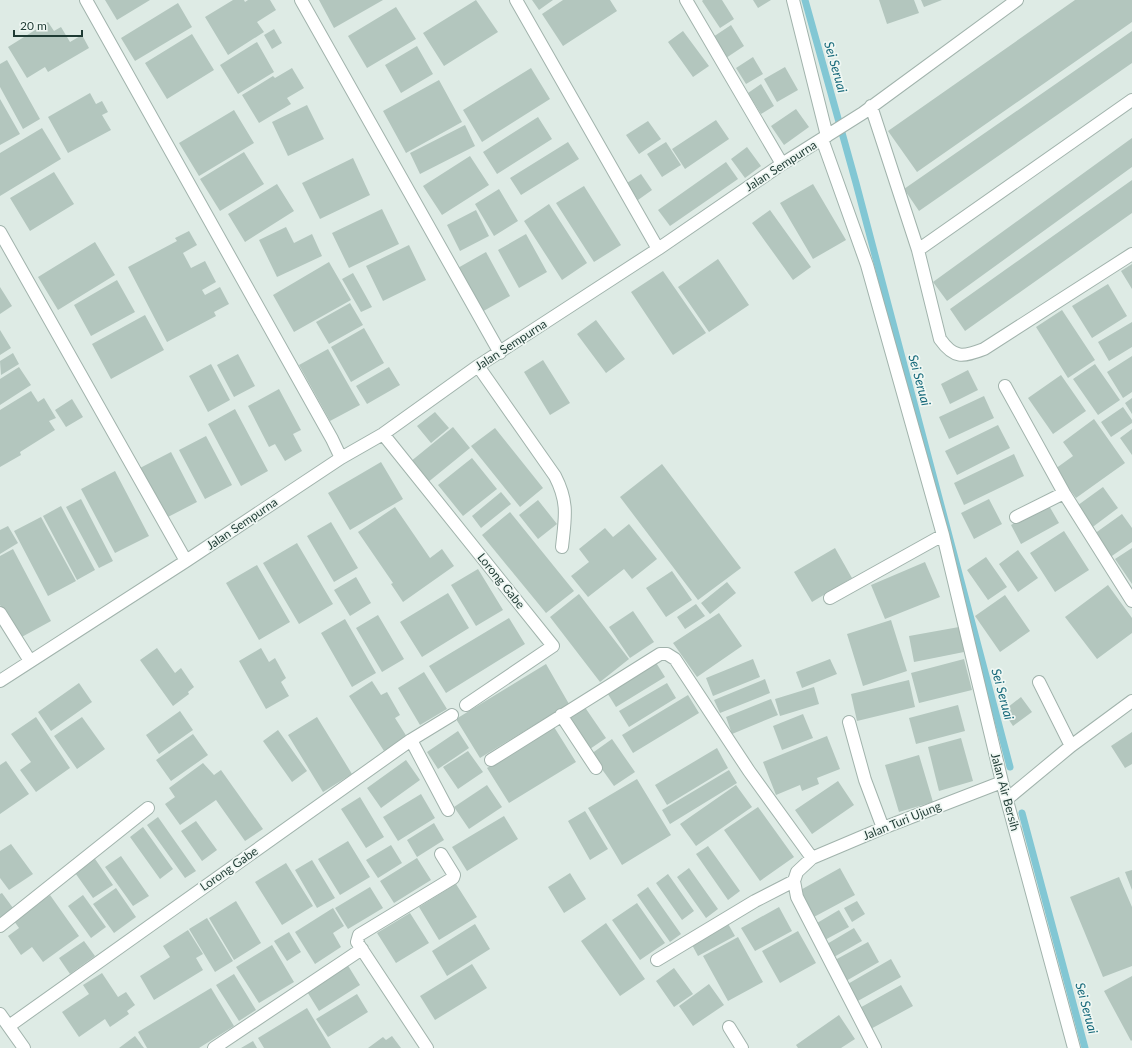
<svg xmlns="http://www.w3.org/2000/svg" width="1132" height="1048" font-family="Lato,sans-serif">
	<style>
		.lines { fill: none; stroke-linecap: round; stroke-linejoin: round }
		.stream { stroke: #82c7d4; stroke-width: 7 }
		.building { fill: #b3c6be }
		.minor-casing { stroke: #a1b3ac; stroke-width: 14 }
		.minor { stroke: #fff; stroke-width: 12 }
		.labels { text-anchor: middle; stroke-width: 3.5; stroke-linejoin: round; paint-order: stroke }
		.street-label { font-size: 12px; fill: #1f3b34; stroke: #eff7f3 }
		.water-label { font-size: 13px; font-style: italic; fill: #16697a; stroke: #eff7f3 }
	</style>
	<rect width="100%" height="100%" fill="#deebe5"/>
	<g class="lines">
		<path class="stream" d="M805 0 856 183 1010 767
			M1022 813 1085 1048"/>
	</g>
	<path class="building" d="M105 0H150L117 20Z
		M233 0H244L245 2 248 0H270L276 10 257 22 264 32 228 55 205 17Z
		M319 0H383L334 28Z
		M476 0 498 32 444 66 423 33Z
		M532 0H553L539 10Z
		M563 0H610L617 11 563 46 542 14Z
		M703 0H722L734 19 720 28 702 1Z
		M753 0H771L758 8Z
		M879 0H914L919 13 887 24Z
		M921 0H942L924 7Z
		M1075 0H1132V22L917 172 888 131Z
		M178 3 192 27 135 61 121 38Z
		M396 7 416 39 367 68 348 36Z
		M48 22 54 31 61 27 70 42 82 35 89 48 48 72 45 67 27 78 8 47Z
		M731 25 744 46 726 58 713 37Z
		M274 29 282 43 272 49 264 35Z
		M683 31 709 66 693 77 668 42Z
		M1132 31V63L919 211 904 189Z
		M192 34 214 70 167 99 145 63Z
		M257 42 274 72 238 94 220 65Z
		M417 46 433 74 401 93 385 65Z
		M753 57 763 74 746 84 736 68Z
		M7 60 40 119 23 129 0 87V64Z
		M785 67 798 90 777 102 764 79Z
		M292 68 304 88 287 98 291 104 259 123 242 95 273 76 275 78Z
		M531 68 550 99 482 142 463 110Z
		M439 80 462 122 406 153 383 111Z
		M761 84 774 106 761 114 748 93Z
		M90 93 96 104 102 101 108 112 102 115 111 130 68 153 48 117Z
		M0 99 20 134 0 145Z
		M307 105 324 139 288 156 272 122Z
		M796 109 809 127 784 145 771 126Z
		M234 110 254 143 199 176 179 143Z
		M538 117 552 139 497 174 483 152Z
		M716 120 729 139 685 169 672 149Z
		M648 121 661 139 639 154 626 135Z
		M465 125 475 146 420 174 410 153Z
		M42 128 61 159 0 196V153Z
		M1132 138V167L947 301 933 282Z
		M568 142 579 159 521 195 510 178Z
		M666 142 681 165 662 177 647 154Z
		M747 147 761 166 745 178 731 159Z
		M244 152 264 184 220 211 200 179Z
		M470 156 489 185 442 215 423 186Z
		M353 158 370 195 320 219 302 183Z
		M726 162 738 179 670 226 658 210Z
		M54 172 74 204 30 231 10 198Z
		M641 174 652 190 638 200 627 183Z
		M1132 180V213L965 331 950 309Z
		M277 184 294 211 245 242 228 214Z
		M813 184 846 240 813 259 780 203Z
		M584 186 621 245 594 262 556 203Z
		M499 189 518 221 494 236 475 204Z
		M549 204 587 263 562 280 524 221Z
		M382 209 399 244 349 268 332 233Z
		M476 210 489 236 460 251 447 225Z
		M770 210 811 267 793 280 752 223Z
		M286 227 294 243 312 234 322 256 277 277 259 240Z
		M189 231 197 245 183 253 191 268 205 261 216 282 202 290 205 295 220 287 229 304 214 312 216 316 167 342 128 267 177 241 175 238Z
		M526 234 547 272 519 288 498 250Z
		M95 242 115 275 58 310 38 277Z
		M409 245 426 280 383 301 366 266Z
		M486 252 510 296 480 313 456 269Z
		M718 259 749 305 709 332 678 287Z
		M329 262 351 300 294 332 273 295Z
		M1132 264V289L1121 271Z
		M663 271 706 333 673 355 631 292Z
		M353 273 372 307 361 312 342 279Z
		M117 280 135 312 91 336 74 305Z
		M1108 284 1127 316 1092 338 1072 306Z
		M0 287 12 306 0 314Z
		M350 303 363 325 329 344 316 322Z
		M1062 310 1095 360 1068 378 1036 327Z
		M145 315 164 350 111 379 92 344Z
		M596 320 625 359 606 373 577 334Z
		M1132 322V347L1109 361 1098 342Z
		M364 328 384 363 351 382 331 347Z
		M0 330 11 348 0 355Z
		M328 349 360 405 330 421 299 365Z
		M13 353 19 364 1 375 0 361Z
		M238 354 255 386 234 397 217 365Z
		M1132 356V392L1123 398 1107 372Z
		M543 360 570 403 550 415 524 372Z
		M211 364 230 400 208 412 189 376Z
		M1095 364 1120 400 1098 415 1073 379Z
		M19 367 31 385 0 405V379Z
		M389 367 400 385 367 404 356 386Z
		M968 370 978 390 950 404 941 384Z
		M1061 375 1086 411 1053 434 1028 398Z
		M279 389 301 430 293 434 302 451 285 461 275 444 269 447 248 406Z
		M31 391 38 402 44 398 56 418 49 421 55 430 20 452 21 455 0 467V410Z
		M984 396 994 418 949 439 939 417Z
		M1132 398V414L1125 403Z
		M72 399 83 417 66 427 55 410Z
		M1123 407 1132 420V423L1111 437 1101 422Z
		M235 409 268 471 241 486 208 424Z
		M435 412 449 428 431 443 417 426Z
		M1094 419 1125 463 1076 498 1055 469 1073 456 1063 442Z
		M998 425 1010 448 957 475 945 451Z
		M453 427 470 448 427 483 410 462Z
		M495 428 543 488 520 507 471 446Z
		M1132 429V455L1120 438Z
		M206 436 232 485 205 499 179 450Z
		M171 452 197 502 166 518 140 468Z
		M1014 454 1024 476 964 505 954 483Z
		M472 458 497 489 463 516 438 485Z
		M381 462 403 499 350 530 328 493Z
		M662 464 741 568 698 600 620 497Z
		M115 471 149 536 115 553 81 489Z
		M1103 487 1118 508 1090 529 1074 508Z
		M501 492 511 504 481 528 472 516Z
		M81 499 113 561 99 568 66 507Z
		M989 499 1002 524 974 539 961 513Z
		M538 500 557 524 538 539 519 515Z
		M1048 504 1059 523 1021 544 1011 525Z
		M61 506 95 570 77 580 43 516Z
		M395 507 430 558 442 549 454 566 403 602 391 584 393 583 358 532Z
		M510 512 574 591 546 613 482 535Z
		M1122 514 1132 528V542L1109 558 1094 534Z
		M41 517 76 581 48 596 14 531Z
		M331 522 358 568 334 582 307 536Z
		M629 524 657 559 632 579 624 569 588 597 571 576 589 562 579 549 605 528 613 537Z
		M8 526 18 543 0 554V530Z
		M1064 531 1089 570 1055 592 1030 553Z
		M297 543 333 604 299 624 263 563Z
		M835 548 852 578 812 602 794 572Z
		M1132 548V584L1115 559Z
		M13 549 51 621 18 639 0 605V556Z
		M1018 550 1038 578 1018 592 999 564Z
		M986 557 1007 587 988 600 967 570Z
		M925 562 940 597 885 619 871 585Z
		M257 565 290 622 259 640 226 583Z
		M478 569 503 610 476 626 451 585Z
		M672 571 692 600 666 617 646 588Z
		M356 577 371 603 350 616 334 590Z
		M727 582 736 593 710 614 701 603Z
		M1108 585 1132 618V633L1097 659 1065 617Z
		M448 593 469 628 422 657 400 622Z
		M579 594 629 659 600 682 550 617Z
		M1005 595 1030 631 1000 652 975 616Z
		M696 604 705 616 685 629 677 617Z
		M633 611 654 642 630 658 609 627Z
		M719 613 742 646 697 677 673 643Z
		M378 615 404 659 382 672 356 628Z
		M509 618 525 644 446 693 429 666Z
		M345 619 376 673 352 687 321 633Z
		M891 620 907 671 863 686 847 634Z
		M959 627 964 652 914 662 909 636Z
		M157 648 175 673 181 668 194 687 188 692 189 694 173 706 140 660Z
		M261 648 269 662 275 658 286 678 281 682 289 696 266 709 239 661Z
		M753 659 760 677 713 696 706 678Z
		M830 659 837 674 802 688 796 672Z
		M964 659 972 690 919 703 911 673Z
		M655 661 665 677 616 707 606 691Z
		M546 664 569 704 480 758 456 719Z
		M424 672 447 709 420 725 398 688Z
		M765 679 770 693 720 713 714 700Z
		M909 680 915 707 857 721 851 694Z
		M372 681 381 695 387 692 400 715 395 718 407 737 384 751 349 696Z
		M79 683 92 702 51 731 38 712Z
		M667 683 676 698 629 727 619 711Z
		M814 687 819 704 780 716 775 699Z
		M688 695 699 713 633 753 622 735Z
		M1021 697 1032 712 1013 726 1003 711Z
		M771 699 778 715 732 734 726 717Z
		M582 703 606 738 587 751 563 716Z
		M958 705 965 731 916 744 909 718Z
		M180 711 193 730 159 754 146 735Z
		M803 714 813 738 782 750 773 726Z
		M36 717 70 768 36 792 20 770 31 762 11 734Z
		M82 717 105 749 77 769 54 736Z
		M317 717 352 774 323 792 288 735Z
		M554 727 576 762 509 803 487 768Z
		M278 730 307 771 292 782 263 741Z
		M458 731 469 748 438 769 427 752Z
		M1132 732V764L1125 768 1111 746Z
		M193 734 208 755 171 781 156 760Z
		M827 736 840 769 817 778 819 784 802 791 800 785 776 795 763 762Z
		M961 738 973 781 939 791 928 747Z
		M612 739 635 772 614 786 591 754Z
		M717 748 728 768 667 805 655 785Z
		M468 751 483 772 458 789 443 767Z
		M919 755 933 802 899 812 885 765Z
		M406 760 420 780 381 808 367 788Z
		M6 761 29 794 0 814V765Z
		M203 763 214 775 221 770 263 829 245 841 216 800 180 825 165 804 175 797 169 788Z
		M729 770 737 783 670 824 662 810Z
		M637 779 671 835 622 865 588 808Z
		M838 781 854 805 812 834 795 810Z
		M487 785 502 807 469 829 454 807Z
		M736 785 752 807 696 846 680 824Z
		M421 794 435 818 398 841 383 817Z
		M360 797 384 837 366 848 341 809Z
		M758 807 794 857 760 881 724 830Z
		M585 811 608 849 590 860 568 821Z
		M504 816 518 839 467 871 452 847Z
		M158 817 196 871 185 878 147 825Z
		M196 821 217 850 202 861 181 831Z
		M434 823 444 840 417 857 407 840Z
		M143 827 173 869 160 879 130 837Z
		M348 841 370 877 340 895 318 859Z
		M11 844 33 874 9 890 0 878V851Z
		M391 845 402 863 378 878 366 860Z
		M708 846 740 891 728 900 696 854Z
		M93 856 113 885 93 898 73 870Z
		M121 856 149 896 133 906 105 867Z
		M417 858 431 880 394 903 380 881Z
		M312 860 335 898 317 908 295 870Z
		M286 863 313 906 282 925 255 882Z
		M689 868 718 909 706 918 677 877Z
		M840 868 855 895 812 918 797 892Z
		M1132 870V890L1125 872Z
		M570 873 586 899 564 913 548 887Z
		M668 874 694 911 682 920 656 883Z
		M1119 877 1132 907V966L1103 977 1070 897Z
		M456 884 477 917 439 940 419 907Z
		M370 887 383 908 348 929 335 908Z
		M648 887 681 934 670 942 637 895Z
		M116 888 136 917 114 933 93 904Z
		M2 893 13 908 0 918V894Z
		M50 895 79 936 43 962 32 947 21 955 8 936 19 928 14 921Z
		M83 895 106 927 91 938 68 906Z
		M236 901 261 943 234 960 209 918Z
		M857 901 865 914 852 922 844 908Z
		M637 903 665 943 640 960 612 920Z
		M779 907 792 931 755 951 741 928Z
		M333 908 344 926 333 933 341 947 315 964 295 932Z
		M839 910 849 927 821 942 812 926Z
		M410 913 429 943 396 963 377 933Z
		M207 918 233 961 215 972 189 929Z
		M727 922 735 936 698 956 691 943Z
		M606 923 645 979 620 996 581 941Z
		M475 924 490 949 447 976 432 951Z
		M854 928 862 941 834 957 827 944Z
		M188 930 203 954 196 958 203 970 154 1000 140 976 170 957 163 946Z
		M798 931 816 963 780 983 762 951Z
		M289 932 301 952 287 961 274 941Z
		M738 937 763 982 728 1001 703 956Z
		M84 941 95 956 70 974 59 958Z
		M868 942 879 962 846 981 835 960Z
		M272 945 294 982 259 1003 236 967Z
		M891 959 901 977 856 1002 846 985Z
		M347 964 360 985 319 1011 306 990Z
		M472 964 487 988 435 1020 420 996Z
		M674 968 693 994 674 1007 656 981Z
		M102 973 118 997 126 992 135 1005 127 1011 129 1014 110 1027 105 1019 79 1037 62 1012 89 994 83 985Z
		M234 974 256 1010 239 1021 216 985Z
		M1132 976V1040L1131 1041 1104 991Z
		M709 984 724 1005 693 1026 679 1006Z
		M901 985 913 1006 867 1031 856 1010Z
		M211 988 234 1026 199 1048H147L138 1032Z
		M357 994 368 1012 328 1037 316 1019Z
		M307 1008 331 1048H264L258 1038Z
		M839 1015 855 1039 841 1048H798L796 1045Z
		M135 1036 144 1048H119Z
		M392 1036 401 1048H368L383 1037 386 1040Z
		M253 1041 257 1048H241Z"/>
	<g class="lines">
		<defs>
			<path id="minor" d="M86 0 332 439 341 458
				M301 0 500 353
				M516 0 658 249
				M686 0 782 164
				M793 0 827 136
				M871 106 918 250 940 339C954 359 963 357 984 349L1132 254
				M822 139 867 265 943 535 1002 782 1074 1048
				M0 232 186 561
				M918 250 1132 100
				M478 366 555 476C569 503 565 518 562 547
				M1005 386 1064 493 1132 601
				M383 434 553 646 466 705
				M1016 517 1064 493
				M830 598 943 535
				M0 613 30 661
				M0 681 186 561 341 458 383 434 478 366 658 249 782 164 863 113 1017 0
				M1039 682 1071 746
				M561 715 596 768
				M849 722 865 780 883 828
				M411 740 448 810
				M491 760 660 654H667L675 659 749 771 812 858
				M1007 799 1071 746 1132 701
				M0 926 148 808
				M657 960 755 901 794 881
				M0 1014 24 1048
				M9 1026 411 740 452 715
				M729 1027 742 1048
				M214 1048 362 949
				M427 1048 357 942 359 935 453 878 454 875 441 854
				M875 1048 797 897 794 881 797 872 812 858 883 828 1002 782"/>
		</defs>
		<use href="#minor" class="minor-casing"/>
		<use href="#minor" class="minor"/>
	</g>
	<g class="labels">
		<g class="street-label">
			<text transform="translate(781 166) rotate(-33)" y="4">Jalan Sempurna</text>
			<text transform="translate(511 345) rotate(-33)" y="4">Jalan Sempurna</text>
			<text transform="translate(242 524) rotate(-34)" y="4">Jalan Sempurna</text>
			<text transform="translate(501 581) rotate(51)" y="4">Lorong Gabe</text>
			<text transform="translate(1005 792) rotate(75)" y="4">Jalan Air Bersih</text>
			<text transform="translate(902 821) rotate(-22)" y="4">Jalan Turi Ujung</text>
			<text transform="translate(229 869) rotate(-35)" y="4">Lorong Gabe</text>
		</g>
		<g class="water-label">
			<text transform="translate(836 67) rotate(74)" y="5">Sei Seruai</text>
			<text transform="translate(920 380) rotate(75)" y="5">Sei Seruai</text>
			<text transform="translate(1003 694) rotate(75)" y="5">Sei Seruai</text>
			<text transform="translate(1087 1008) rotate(75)" y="5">Sei Seruai</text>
		</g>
	</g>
	<path d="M14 30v6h68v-6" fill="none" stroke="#1f3b34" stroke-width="2"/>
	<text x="20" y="30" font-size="12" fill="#1f3b34" stroke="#eff7f3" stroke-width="3" paint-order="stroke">20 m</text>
</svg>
